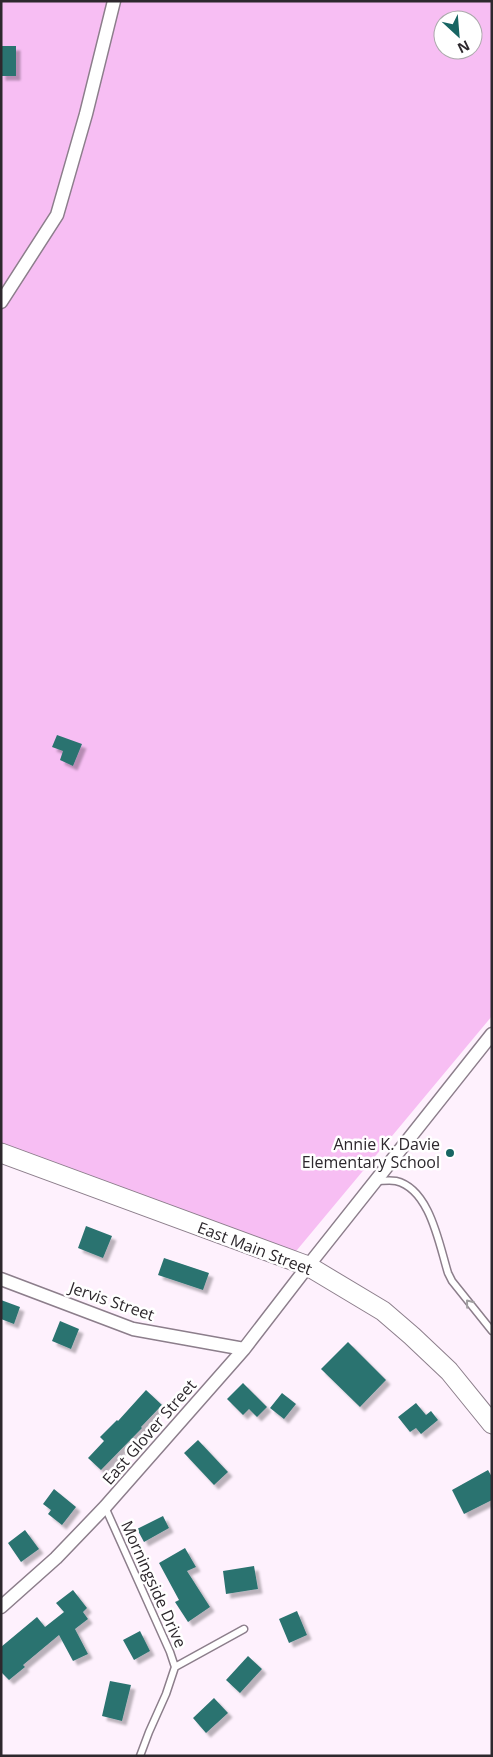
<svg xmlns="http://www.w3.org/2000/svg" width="493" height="1757" font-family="'Open Sans',sans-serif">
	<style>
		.green { fill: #f7bef3; fill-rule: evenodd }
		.building { fill: #2c7370; filter: url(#shadow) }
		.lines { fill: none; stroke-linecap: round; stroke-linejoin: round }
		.service-casing { stroke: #8c7e8b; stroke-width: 9 }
		.minor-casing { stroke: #8c7e8b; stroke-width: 15 }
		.secondary-casing { stroke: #8c7e8b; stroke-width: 21 }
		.service { stroke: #fff; stroke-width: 6 }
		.minor { stroke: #fff; stroke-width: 12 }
		.secondary { stroke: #fff; stroke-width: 19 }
		.oneway { stroke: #a09ea0 }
		.poi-dot { fill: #176563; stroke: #fff; stroke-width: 2 }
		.labels { text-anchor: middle; stroke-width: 5; stroke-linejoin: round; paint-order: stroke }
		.poi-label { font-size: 16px; fill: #2d282d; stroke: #fff; text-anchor: end }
		.street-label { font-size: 16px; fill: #2d282d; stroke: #fff }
	</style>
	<defs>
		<filter id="shadow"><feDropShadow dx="4.5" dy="4.5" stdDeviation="1" flood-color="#0004"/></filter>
	</defs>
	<rect width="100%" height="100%" fill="#fef1fd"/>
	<path class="green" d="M1 1H492V1016L292 1256 1 1149ZM443 20H473V50H443Z"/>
	<path class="building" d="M1 46H16V76H1Z
		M57 735 82 744 73 766 60 760 63 751 52 747Z
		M86 1226 112 1236 103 1258 78 1248Z
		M164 1258 209 1273 203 1290 158 1275Z
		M1 1300 20 1307 14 1324 1 1319Z
		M60 1321 79 1329 71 1349 52 1341Z
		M348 1342 386 1380 360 1407 321 1369Z
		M243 1383 267 1407 257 1417 249 1409 243 1415 227 1399Z
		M146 1390 162 1405 141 1427 142 1428 101 1470 88 1458 104 1441 100 1437 117 1420 118 1421Z
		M282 1393 296 1404 284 1419 270 1408Z
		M416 1403 426 1415 431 1411 438 1420 421 1434 416 1428 410 1432 398 1417Z
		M198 1440 228 1472 214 1485 184 1453Z
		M488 1470 492 1477V1500L464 1514 452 1490Z
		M54 1489 76 1507 62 1525 48 1514 51 1510 43 1504Z
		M163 1516 169 1528 144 1542 137 1529Z
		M25 1530 39 1549 21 1562 8 1543Z
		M185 1548 196 1567 187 1571 210 1607 188 1622 175 1602 179 1600 159 1563Z
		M254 1566 258 1589 226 1594 223 1571Z
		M73 1590 87 1608 83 1612 88 1619 75 1629 88 1654 73 1661 59 1635 23 1665 25 1667 9 1680 1 1672V1647L37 1617 45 1627 64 1612 56 1603Z
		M297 1611 307 1635 289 1643 279 1619Z
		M140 1631 150 1651 134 1660 123 1640Z
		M248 1656 262 1669 240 1693 226 1680Z
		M110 1681 131 1685 122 1721 102 1716Z
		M214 1698 228 1713 206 1733 193 1718Z"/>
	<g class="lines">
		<defs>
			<path id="service" d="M376 1181C382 1181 390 1180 396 1181 430 1189 439 1244 448 1273L452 1281 492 1331
				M105 1507 170 1652 175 1667 166 1694 149 1732 140 1756
				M175 1667 244 1629"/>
			<path id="minor" d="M1 302 57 215 86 114 114 1
				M1 1279 133 1329 244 1349
				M1 1607 56 1558 105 1507 244 1349 308 1266 492 1034"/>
			<path id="secondary" d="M1 1153 308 1266 383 1311 412 1336 449 1371 492 1424"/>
		</defs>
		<use href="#service" class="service-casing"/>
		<use href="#minor" class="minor-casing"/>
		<use href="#secondary" class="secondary-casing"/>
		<use href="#service" class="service"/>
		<use href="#minor" class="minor"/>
		<use href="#secondary" class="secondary"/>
	</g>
	<defs><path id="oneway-chevron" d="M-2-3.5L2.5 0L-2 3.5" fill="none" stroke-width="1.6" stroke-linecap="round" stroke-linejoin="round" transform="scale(1.25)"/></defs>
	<use class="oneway" href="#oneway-chevron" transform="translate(469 1303) rotate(-129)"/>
	<circle class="poi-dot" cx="450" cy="1153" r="5"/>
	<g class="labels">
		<g class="poi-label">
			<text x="440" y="1150">Annie K. Davie<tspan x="440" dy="18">Elementary School</tspan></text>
		</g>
		<g class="street-label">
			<text transform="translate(255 1248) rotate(21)" y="6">East Main Street</text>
			<text transform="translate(112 1301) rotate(19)" y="6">Jervis Street</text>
			<text transform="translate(149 1432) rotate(-49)" y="6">East Glover Street</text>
			<text transform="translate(154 1584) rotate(66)" y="6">Morningside Drive</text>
		</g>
	</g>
	<rect width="493" height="1757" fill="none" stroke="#2d282d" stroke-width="5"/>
	<g transform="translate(458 35) rotate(154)"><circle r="24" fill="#ffffff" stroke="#aba9ab"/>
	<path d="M0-4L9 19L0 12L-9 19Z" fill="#176563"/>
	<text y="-8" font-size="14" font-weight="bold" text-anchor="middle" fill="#2d282d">N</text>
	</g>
</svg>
